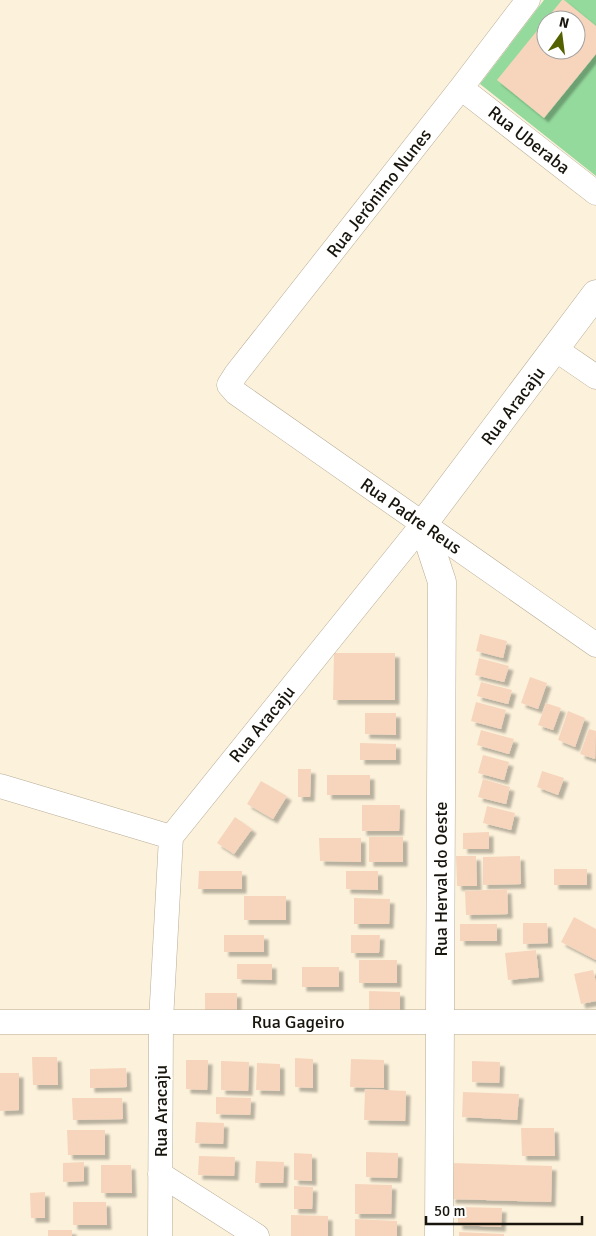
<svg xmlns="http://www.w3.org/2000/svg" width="596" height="1236" font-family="Signika,sans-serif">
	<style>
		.green { fill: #94da9c; fill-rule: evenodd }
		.building { fill: #f7d5bd; fill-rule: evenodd; filter: url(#shadow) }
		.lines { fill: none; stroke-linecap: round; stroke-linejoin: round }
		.minor-casing { stroke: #b7ac97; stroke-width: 25 }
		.tertiary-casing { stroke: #b7ac97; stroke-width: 29 }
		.minor { stroke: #fff; stroke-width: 24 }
		.tertiary { stroke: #fff; stroke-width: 28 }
		.labels { text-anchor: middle; stroke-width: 4; stroke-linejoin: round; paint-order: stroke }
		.street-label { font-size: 18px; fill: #18150d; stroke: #fff }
	</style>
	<defs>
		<filter id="shadow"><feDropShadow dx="4.5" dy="4.5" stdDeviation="1" flood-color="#0004"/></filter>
	</defs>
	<rect width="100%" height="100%" fill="#fcf1da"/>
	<path class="green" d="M544 0H596V176L480 84ZM546 20H576V50H546Z"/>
	<path class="building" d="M562 0H564L596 26V54L544 118 497 80ZM546 20H576V50H546Z
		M480 634 507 641 503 658 476 651Z
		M334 653H395V700H333Z
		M479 658 509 666 504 682 475 675Z
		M530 677 547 683 538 709 521 703Z
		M481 682 512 690 508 704 477 696Z
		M476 702 506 710 501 729 471 721Z
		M546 703 561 708 553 730 538 725Z
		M568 711 585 718 575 747 558 740Z
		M365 713H396V735L365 734Z
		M589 729 596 731 595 759 580 754Z
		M481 730 514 739 509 754 477 745Z
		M360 743 396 744V760H360Z
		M483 755 509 762 504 780 478 773Z
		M298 769H311L310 797H298Z
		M542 771 564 778 558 795 537 787Z
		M327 775H370V795H327Z
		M483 779 510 787 506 804 478 797Z
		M261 781 287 796 273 819 247 804Z
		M362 805H400L399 831H362Z
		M487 806 515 813 511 830 483 823Z
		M235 817 252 829 234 854 217 843Z
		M489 832V849H463V833Z
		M369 837H403V862H369Z
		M319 838H361V862L320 861Z
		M456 856H476L477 886H457Z
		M520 856 521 884 483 885V857Z
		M554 869H587V885H554Z
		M199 871H242V889H198Z
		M346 871H378V890L346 889Z
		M507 889 508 914 466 915 465 891Z
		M244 896H286V920H244Z
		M354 898 390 899 389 924H354Z
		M574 917 596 929V960L561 942Z
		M523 923H547L548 943 523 944Z
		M460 924H497V941H460Z
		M224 935H264V952H224Z
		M351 935H380L379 953H351Z
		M536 950 539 977 508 980 505 953Z
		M359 960H397V983H359Z
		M237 964H272V980L237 979Z
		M302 967H339V987H302Z
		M593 970 596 982V1001L581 1004 574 974Z
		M369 991 400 992V1017H369Z
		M205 993H237V1013H205Z
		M32 1057H57L58 1085H33Z
		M295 1058 313 1059V1088L295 1087Z
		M351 1059 384 1060V1088L350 1087Z
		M186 1060H208L207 1090 186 1089Z
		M221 1061 249 1062 248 1091 221 1090Z
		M472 1061 500 1062 499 1083 472 1082Z
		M257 1063 280 1064V1091L256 1090Z
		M126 1068 127 1087 90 1088V1069Z
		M0 1073H19V1110L0 1111Z
		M365 1089 406 1091 405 1121 364 1120Z
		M463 1092 519 1094 517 1120 462 1117Z
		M216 1097 251 1098 250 1115 216 1114Z
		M72 1098H122L123 1119 73 1120Z
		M196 1122 224 1123 223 1144 195 1143Z
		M521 1128H554L555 1156H522Z
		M67 1130H105V1155H68Z
		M366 1152 398 1153 397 1178 366 1177Z
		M294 1153 312 1154V1181L294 1180Z
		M199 1156 235 1157 234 1176 198 1175Z
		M256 1161 284 1162 283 1183H255Z
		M84 1162V1181L63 1182V1163Z
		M452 1163 552 1166 551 1202 451 1199Z
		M101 1165H131L132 1193H101Z
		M355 1184 392 1185 391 1214H355Z
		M294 1186 313 1187 312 1209H294Z
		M45 1192V1218H31L30 1193Z
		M73 1202H106L107 1225H73Z
		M458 1207 502 1208 501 1227 458 1225Z
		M291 1215 328 1216V1236H291Z
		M355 1219 397 1221V1236H355Z
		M48 1230H72V1236H48Z
		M459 1232 504 1234V1236H459Z"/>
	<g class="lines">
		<defs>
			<path id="minor" d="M528 0 461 88 236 374 229 385 236 393 596 645
				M461 88 596 193
				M555 349 596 377
				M0 786 171 837
				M0 1022H596
				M160 1174 257 1236
				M160 1236 161 1021 171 837 423 524"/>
			<path id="tertiary" d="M439 1236 442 582 423 524 596 294"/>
		</defs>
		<use href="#minor" class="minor-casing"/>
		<use href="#tertiary" class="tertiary-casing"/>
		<use href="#minor" class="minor"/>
		<use href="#tertiary" class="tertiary"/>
	</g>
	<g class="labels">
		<g class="street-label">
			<text transform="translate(529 140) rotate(38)" y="6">Rua Uberaba</text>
			<text transform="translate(379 193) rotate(-52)" y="6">Rua Jerônimo Nunes</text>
			<text transform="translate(513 406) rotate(-53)" y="6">Rua Aracaju</text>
			<text transform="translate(411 516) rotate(35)" y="6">Rua Padre Reus</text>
			<text transform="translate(262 724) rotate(-51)" y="6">Rua Aracaju</text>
			<text transform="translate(441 879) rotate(-90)" y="6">Rua Herval do Oeste</text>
			<text x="298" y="1028">Rua Gageiro</text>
			<text transform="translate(161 1111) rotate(-90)" y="6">Rua Aracaju</text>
		</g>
	</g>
	<g transform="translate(561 35) rotate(14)"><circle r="24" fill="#ffffff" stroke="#a3a19e"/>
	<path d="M0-4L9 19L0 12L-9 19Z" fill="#546101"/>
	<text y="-8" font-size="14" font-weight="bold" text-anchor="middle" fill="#18150d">N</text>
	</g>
	<path d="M426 1216v8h156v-8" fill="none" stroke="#18150d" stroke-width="2.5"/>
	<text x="434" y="1216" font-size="15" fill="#18150d" stroke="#ffffff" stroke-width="4" paint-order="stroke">50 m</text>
</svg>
